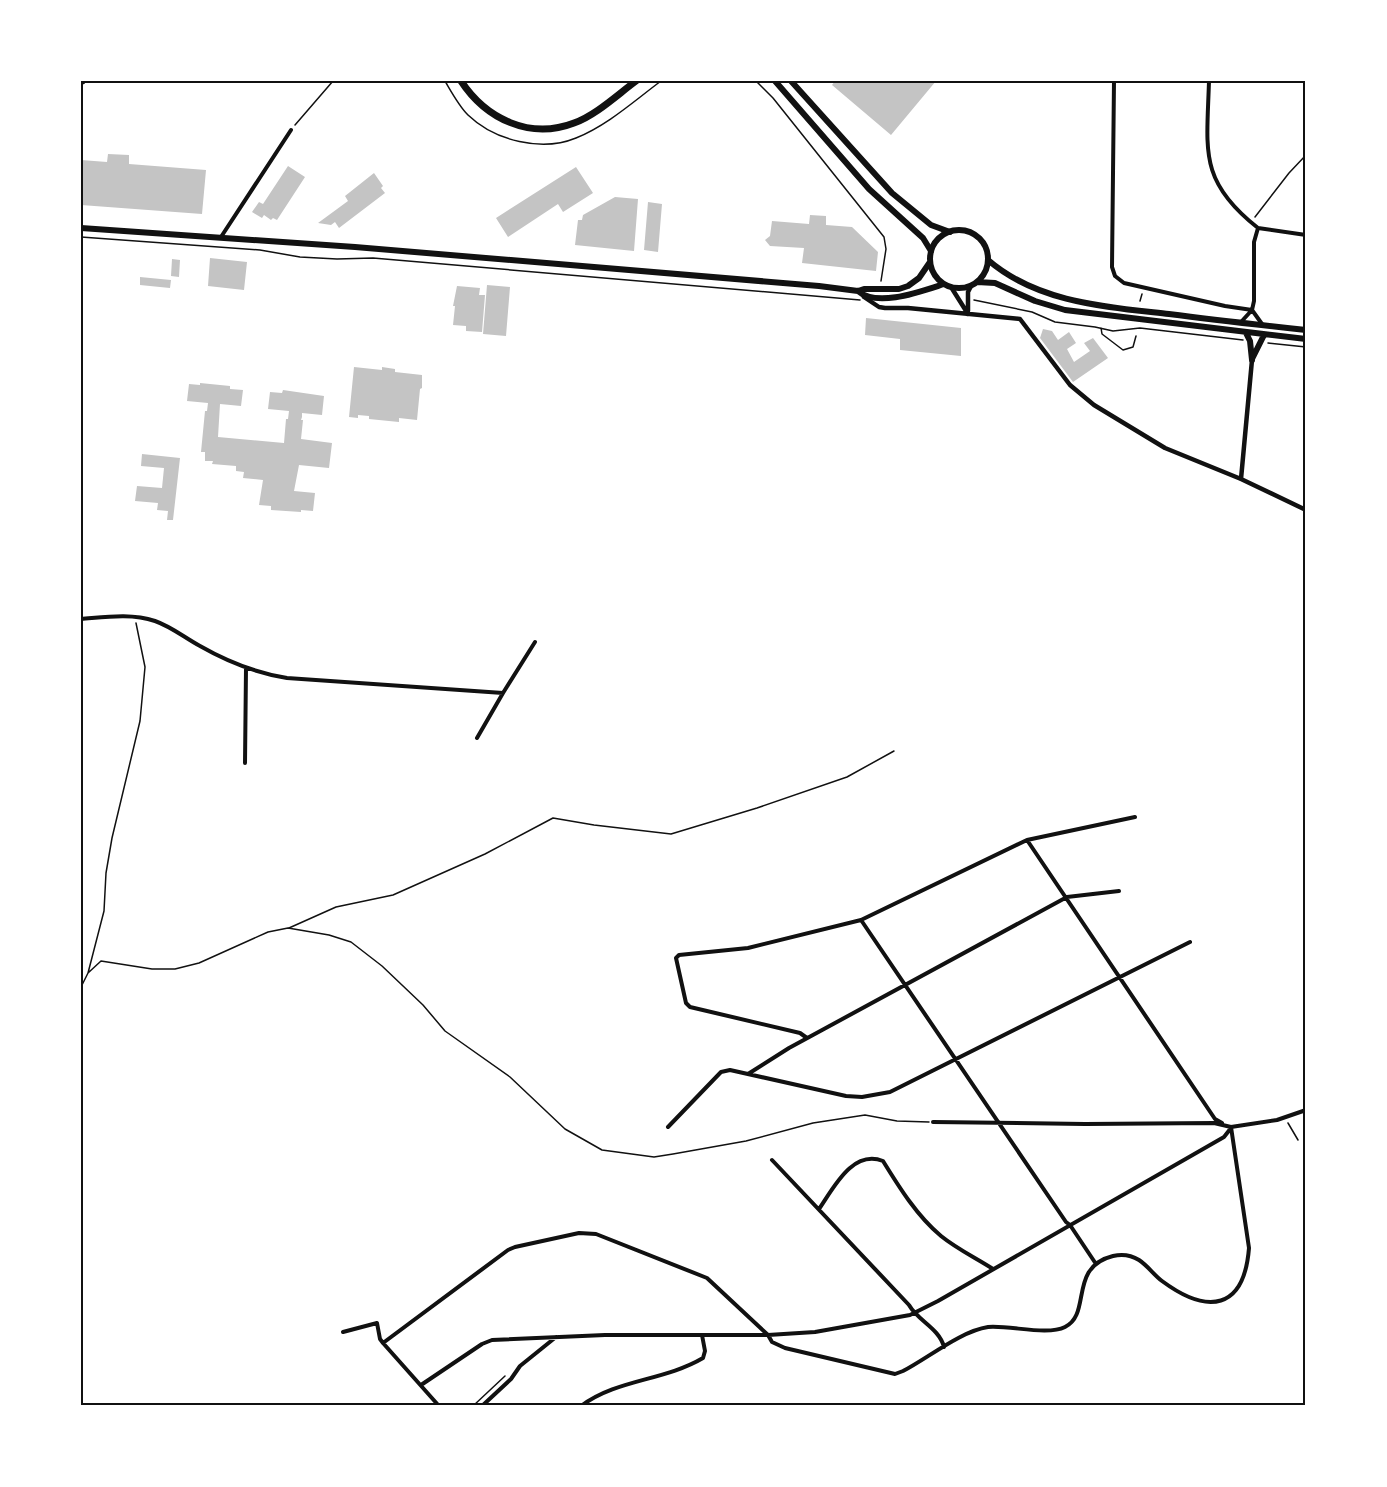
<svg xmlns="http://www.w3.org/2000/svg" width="1387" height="1487" font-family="'Alegreya Sans',sans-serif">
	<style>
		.building { fill: #c4c4c4 }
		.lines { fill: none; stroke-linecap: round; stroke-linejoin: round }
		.path { stroke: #111; stroke-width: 1.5 }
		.minor { stroke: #111; stroke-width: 4 }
		.tertiary { stroke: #111; stroke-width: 4.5 }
		.primary { stroke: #111; stroke-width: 6 }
		.trunk { stroke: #111; stroke-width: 6 }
		.motorway { stroke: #111; stroke-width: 7 }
		.neatline { fill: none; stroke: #111; stroke-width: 2 }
	</style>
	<rect width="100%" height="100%" fill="#fff"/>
	<path class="building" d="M835 81H936L891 135 832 85Z
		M108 154 129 155V164L206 170 202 214 81 205V160L107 162Z
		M288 166 305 177 277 220 273 218 271 220 264 215 262 218 252 212 259 202 263 204Z
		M576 167 593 193 563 212 558 204 508 237 496 218Z
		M374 173 383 186 381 188 385 193 339 228 335 222 331 225 318 223 348 201 345 196Z
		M615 197 638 199 634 251 575 245 578 220H582L583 215Z
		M648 202 662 204 658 252 644 250Z
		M810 215 826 216V225L852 227 878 252 876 271 802 263 804 248 770 246 765 240 770 236 772 221 809 224Z
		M210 258 247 262 244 290 208 286Z
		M172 259 180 260 179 277 171 276Z
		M140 277 171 280 170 288 140 285Z
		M487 285 510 287 506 336 483 334Z
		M457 286 480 288 479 295H485L482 332 466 331V326L453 325 455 306H453Z
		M866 318 961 328V356L900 350V339L865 335Z
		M1043 329 1052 331 1058 340 1069 332 1076 343 1067 349 1074 362 1090 351 1084 343 1093 338 1108 358 1073 382 1040 338Z
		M354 367 382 370V367L395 369V372L422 375V388L420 389 417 420 399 418V422L369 419V416L358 415V418L349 417Z
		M200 383 230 386V389L243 390 241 406 220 404 218 437 284 443 286 419H288L289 411 268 409 270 392 282 393 283 390 324 396 322 415 302 413V417L301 420H303L301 439 332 443 329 468 299 465 294 491 315 493 313 511 301 510V512L271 510V506L259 505 263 480 243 478 244 472 236 471V466L212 464 213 461H205V452H201L205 411H207L208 403 187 401 189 384 200 385Z
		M142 454 180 458 173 520H167L168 511 157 510 158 503 135 501 137 486 162 488 164 468 141 466Z"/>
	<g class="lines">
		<path class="path" d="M445 81C452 93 459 106 468 115 495 141 542 152 576 138 608 125 634 101 661 81
			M756 81 773 98 884 237 886 249 881 281
			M295 125 333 81
			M1255 217 1289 173 1306 155
			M81 237 260 250 300 257 337 259 373 258 860 300
			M974 300 1032 312 1055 322 1095 327 1113 331 1140 328 1243 340
			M1140 301 1142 294
			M1101 328 1102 334 1123 350 1133 347 1136 336
			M1268 343 1306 347
			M289 928 336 907 393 895 485 854 553 818 594 825 671 834 757 808 847 777 894 751
			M88 973 101 961 152 969H175L199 963 268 932 288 928 329 935 351 942 382 966 423 1005 445 1031 510 1077 565 1129 602 1150 654 1157 673 1154 746 1141 813 1123 865 1115 897 1121 929 1122
			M81 987 88 973 104 911 106 873 112 838 140 721 145 667 136 623
			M1288 1123 1298 1140
			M473 1406 505 1376"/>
		<path class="minor" d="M1114 81 1112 267 1115 276 1124 283 1225 306 1252 310
			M1209 81C1207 150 1198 181 1258 228L1254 242V301L1252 310 1241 322
			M1258 228 1306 235
			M221 237 291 130
			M1252 310 1262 324
			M81 619C106 617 131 613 155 621 172 627 185 638 200 646 228 662 256 673 287 678L503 693 477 738
			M503 693 535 642
			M245 763 246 668
			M1027 840 1215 1119 1222 1123
			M861 920 1066 1222 1070 1225 1096 1264
			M807 1038 800 1033 690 1007 686 1003 676 958 679 955 748 948 861 920 1027 840 1135 817
			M748 1074 789 1048 1067 897 1119 891
			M933 1122 1085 1124 1214 1123 1231 1127 1277 1120 1306 1110
			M668 1127 721 1072 730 1070 846 1096 862 1097 890 1092 1190 942
			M772 1160 909 1305C918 1321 939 1328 944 1347
			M819 1209C833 1189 852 1149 883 1161 899 1187 917 1216 941 1236 957 1249 976 1258 993 1269
			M343 1332 377 1323 380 1339 383 1343 439 1406
			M383 1343 508 1250 515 1247 579 1233 596 1234 707 1278 768 1335 772 1342 785 1348 895 1374 903 1371C928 1358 961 1331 988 1327 1010 1325 1047 1336 1065 1327 1092 1314 1068 1267 1113 1256 1121 1254 1131 1255 1139 1260 1148 1266 1154 1275 1162 1281 1208 1315 1244 1310 1249 1248L1231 1127
			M421 1385 482 1344 492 1340 605 1335H768L815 1332 910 1315 938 1301 1224 1137 1231 1128
			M482 1406 511 1379 520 1366 556 1337
			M581 1406C617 1379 664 1381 703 1358L705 1351 702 1335"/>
		<path class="tertiary" d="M951 287 968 314
			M864 297 879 307 885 308H908L1020 319 1070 385 1094 405 1165 448 1241 479 1306 510
			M968 311V292L971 286
			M1241 479 1252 360"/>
		<path class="primary" d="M81 228 355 247 819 286 858 291 864 289H899L908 286 919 278 930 262
			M930 259a29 29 0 1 1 58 0a29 29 0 1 1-58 0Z
			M988 260C1038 303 1107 307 1169 314 1215 320 1260 325 1306 330
			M977 282 995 283 1035 301 1065 310 1306 339
			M858 291C877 308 922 291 944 284
			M1246 333 1250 341 1252 360
			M1252 359 1264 335"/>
		<path class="trunk" d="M775 81 869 189 923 238 931 251
			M791 81 892 193 931 225 950 232"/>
		<path class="motorway" d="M81 81H82
			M461 81C486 119 530 140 574 123 596 115 617 95 636 81"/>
	</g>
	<rect width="1387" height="1487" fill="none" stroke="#ffffff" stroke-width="165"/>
	<rect x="82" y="82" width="1222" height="1322" class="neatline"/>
</svg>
